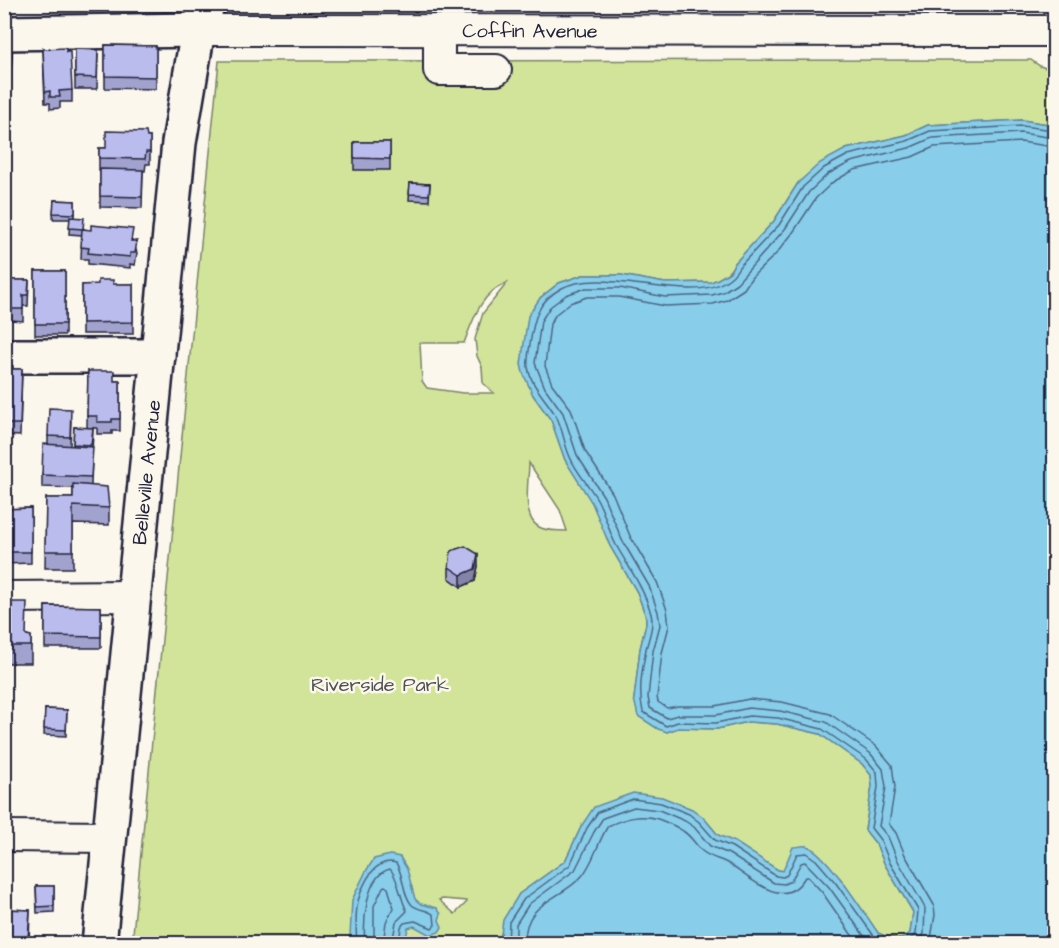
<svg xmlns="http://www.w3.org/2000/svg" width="1059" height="948" font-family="'Architects Daughter',sans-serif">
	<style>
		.green { fill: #d2e499; stroke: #7a836a; stroke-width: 1.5; fill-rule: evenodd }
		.water { fill: #88cdea; stroke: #5f89a4; stroke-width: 1.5 }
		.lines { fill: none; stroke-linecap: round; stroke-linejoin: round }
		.shore { stroke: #4b6681; stroke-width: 1.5 }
		.minor-casing { stroke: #22223b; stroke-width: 34 }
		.major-casing { stroke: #22223b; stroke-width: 38 }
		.minor { stroke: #fbf7ec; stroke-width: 30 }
		.major { stroke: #fbf7ec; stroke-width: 33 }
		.wall { fill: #a1a2cd; stroke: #22223b; stroke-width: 1.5 }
		.shaded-wall { fill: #8384a7; stroke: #22223b; stroke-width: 1.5 }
		.building { fill: #bbbcee; stroke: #22223b; stroke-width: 1.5 }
		.labels { text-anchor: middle; stroke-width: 5; stroke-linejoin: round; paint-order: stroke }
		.street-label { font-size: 20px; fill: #22223b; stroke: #fbf7ec }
		.park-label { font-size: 20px; fill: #4e5252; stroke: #fbf7ec }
	</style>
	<rect width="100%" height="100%" fill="#fbf7ec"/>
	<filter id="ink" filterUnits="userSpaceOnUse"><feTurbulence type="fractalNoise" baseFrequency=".0167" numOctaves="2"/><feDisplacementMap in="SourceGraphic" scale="12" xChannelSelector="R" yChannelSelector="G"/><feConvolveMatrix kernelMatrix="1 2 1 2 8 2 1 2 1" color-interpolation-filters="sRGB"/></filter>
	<g filter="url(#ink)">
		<path class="green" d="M1031 60 1040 66 1054 71V125L1022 120 928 125 906 135 846 149 798 183 774 221 734 264C729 274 721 278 711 282L665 283 621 275H583L559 283 540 298 533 395 551 420 565 460 593 503 610 546 637 592 646 617V624L640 649 634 699 667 732 678 728 717 729 748 722 777 724 820 734 862 764 871 775 872 786 865 830 876 844 885 865 913 912 910 933 918 943 887 937 878 933 840 878 778 870 718 835 703 817 582 825 565 861 519 894 501 934 503 943 132 944 219 61ZM507 283 483 313 475 339 477 356 482 367 483 383 494 393H463L427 388 422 381 420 343H464C473 320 481 292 507 283ZM529 463 560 510 567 531C558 530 547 532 539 527 521 518 529 479 529 463ZM443 899 467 901V902L455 914 439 900Z"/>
		<path class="water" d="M1022 120 1054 125V943H503L501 934 503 920 519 894 565 861 582 825 594 807 633 793 662 797 692 809 703 817 718 835 735 842 778 870 783 871 793 847C797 847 804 845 807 846 827 853 865 914 878 933L887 937 901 939 910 933 913 912 885 865 876 844 865 830 872 786 871 775 862 764 820 734 777 724 748 722 717 729 678 728 667 732 658 729 638 716 634 699 640 649 646 624V617L637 592 610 546 592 503 565 460 551 420 533 395 523 373 521 364 528 316 540 298 559 283 583 275H621L665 283 711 282 718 279 730 272 734 264 774 221 798 183 820 163 846 149 906 135 928 125Z
			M390 855 400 857 407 869 415 899 421 904 437 908 441 914 439 920 442 927 439 932 430 935 414 926 408 928 405 943H351L350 936 352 900 366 871 374 859Z"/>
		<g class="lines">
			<path class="shore" d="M357 944C356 931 355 914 358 901 363 884 375 856 396 863 404 875 402 894 412 905 419 911 428 909 434 915L435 925 432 928 415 921 404 923 401 927 399 944
				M365 944C363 923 365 875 390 869 398 876 400 899 407 911L396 922 392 944
				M374 944V906L383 887 385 886 388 888 394 908 386 922 383 944
				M508 944 509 922 524 899 570 865 587 828 598 812 633 799 661 803 689 814 699 822 715 840 732 847 776 876 783 877 787 875 797 854 806 853 816 860 835 882 874 936 888 944
				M516 944V924L529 904 575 870 594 832 603 818 634 807 659 810 685 821 694 827 710 846 729 854 774 883 784 884 791 881 801 863 805 862 829 887 870 944
				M525 944C523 901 560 901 582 876 594 862 598 841 608 826 625 818 640 814 658 819 666 822 676 826 683 831 691 836 695 844 702 851 709 857 719 859 727 863 750 877 784 913 805 877H808L822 892 858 944
				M906 944 916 934 918 910 890 863 881 841 871 828 878 787 877 772 866 759 822 729 778 718 749 716 716 723 678 722 666 726 643 712C638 692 642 670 646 649 649 637 654 626 651 614 644 588 629 568 616 545 608 530 605 513 597 499 589 485 576 472 570 457 564 444 563 430 557 418 548 400 531 388 528 367 527 360 529 352 530 344 534 319 537 301 562 288 609 263 712 317 739 267L779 225 803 187 824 168 848 155 907 141 930 131 1022 126 1054 130
				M918 944 924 934 925 908 897 859 888 837 879 826 886 787 883 769 870 753 826 722 780 711 749 708 716 715H678L667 718 650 708 648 697 653 651 660 625 658 612 649 586 622 540 604 497 577 455 563 413 545 388 535 363 541 321 550 307 566 295 586 288H620L665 297 712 295 723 292 737 283 785 229 809 192 828 174 851 162 909 148 932 138 1021 133 1054 138
				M930 944 935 915 934 905 905 855 896 833 889 824 895 787 892 765 876 746 830 714 782 702 749 699 715 706H678L667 708 658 702 657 697 662 653 669 626 667 610 657 582 630 536 613 494 585 451 571 409 552 384 545 366 550 324 556 314 570 303 587 297H619L665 306 713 304 727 300 744 289 752 277 776 254 792 234 816 198 833 182 854 170 912 157 934 147 1021 142 1054 147"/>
			<defs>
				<g id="minor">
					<path id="s1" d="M198 30 1054 31"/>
					<path d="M439 30V70H496"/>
					<path d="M4 597 135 596"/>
					<path d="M4 836 109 837"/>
				</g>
				<g id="major">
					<path d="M4 33 198 30"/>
					<path d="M4 356H158"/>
					<path id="s2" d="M99 944 179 143 198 30 208 4"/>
				</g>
			</defs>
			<use href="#minor" class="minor-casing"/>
			<use href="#major" class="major-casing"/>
			<use href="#minor" class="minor"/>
			<use href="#major" class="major"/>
		</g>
		<path class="wall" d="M88 4H117V6H88Z
			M138 4H171V7L166 10H163V7H138Z
			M478 4H503V7L478 6Z
			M526 4H546V7L526 6Z
			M770 4H783V7L770 6Z
			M795 4H819V7L795 5Z
			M105 45 156 46V89L105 88Z
			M43 49 72 90V102H60V108L50 109V103H45Z
			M75 49 98 50 97 89H75Z
			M4 51H12L10 103H4Z
			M147 137H150V164H146L145 171H143L142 208 100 207V170H99V148H106Z
			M354 142H390V170H354Z
			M410 183 430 184 429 201 409 200Z
			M54 200 75 201V217L84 229 133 241 137 253 135 265 130 264V268L88 264V259H81L82 235 69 234 70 219H53Z
			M35 271H65V335H35Z
			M4 280H29L28 306H23V321L11 320V317H4Z
			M133 284V334H82V285Z
			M4 365 13 369H22L20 436 4 435Z
			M88 371 114 381H120V431H112V434H97V428H93L91 485 109 508V525L73 524V568H45L46 498H73V488L42 487V475L48 445V436L71 421 70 446H73L74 427 87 428Z
			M31 508V563L4 564V509Z
			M478 566 475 581 461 587 449 578V567Z
			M4 602 27 635 31 636V663H4Z
			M45 606 101 607V648H45Z
			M45 709 67 710 66 736 44 735Z
			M36 886H54V912L37 913Z
			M4 909 30 910 29 944H4Z"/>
		<path class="shaded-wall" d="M166 4H171V7L166 10Z
			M478 554V566L475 581 461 587V575Z"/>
		<path class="building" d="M105 45 156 46V77L105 76Z
			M66 48V52H70L72 90 59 91 60 97H50V91L45 92 43 49Z
			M75 49 98 50 97 78 75 77Z
			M4 51H12L10 92 4 91Z
			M106 131 146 132 147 137H150V152H146L145 159 99 158V148H106Z
			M354 142H390V159L354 158Z
			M100 169 143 170 142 197 100 196Z
			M410 183 430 184 429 195 409 194Z
			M54 200 75 201V214L53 213Z
			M70 217 84 218 83 229 69 228Z
			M91 225 133 229 131 241H137L135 253H130V257L88 253 89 248 81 247 82 229 91 230Z
			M35 271H65V324H35Z
			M4 280H29L28 295H23V309H11V306L4 305Z
			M98 280H113V284H133V322L82 323V285L98 284Z
			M4 365 13 366V369H22L20 424H4Z
			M88 371H114V381H120V419H112V422H97V416H87Z
			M49 408 71 409 70 437 48 436Z
			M74 427 93 428 91 445 73 444Z
			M43 444 93 447 91 477 42 475Z
			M73 484 107 487 109 508 73 506V551H45L46 498H73Z
			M31 508V552H4V509Z
			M465 546 478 554 475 569 461 575 449 567 451 551Z
			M4 602H27L26 635 31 636V646H4Z
			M45 606 101 607V637L45 636Z
			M45 709 67 710 66 730 44 729Z
			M4 847H5L4 895Z
			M36 886H54V906L37 907Z
			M4 909 30 910 28 939 4 938Z"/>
	</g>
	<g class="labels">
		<g class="street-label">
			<text dy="7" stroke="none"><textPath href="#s1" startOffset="332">Coffin Avenue</textPath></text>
			<text dy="7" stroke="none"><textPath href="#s2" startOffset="474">Belleville Avenue</textPath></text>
		</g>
		<g class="park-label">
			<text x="380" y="691">Riverside Park</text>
		</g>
	</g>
	<rect width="1059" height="948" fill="none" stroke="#fbf7ec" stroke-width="24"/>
	<rect x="12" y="12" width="1035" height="924" fill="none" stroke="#22223b" stroke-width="2" filter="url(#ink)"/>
</svg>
